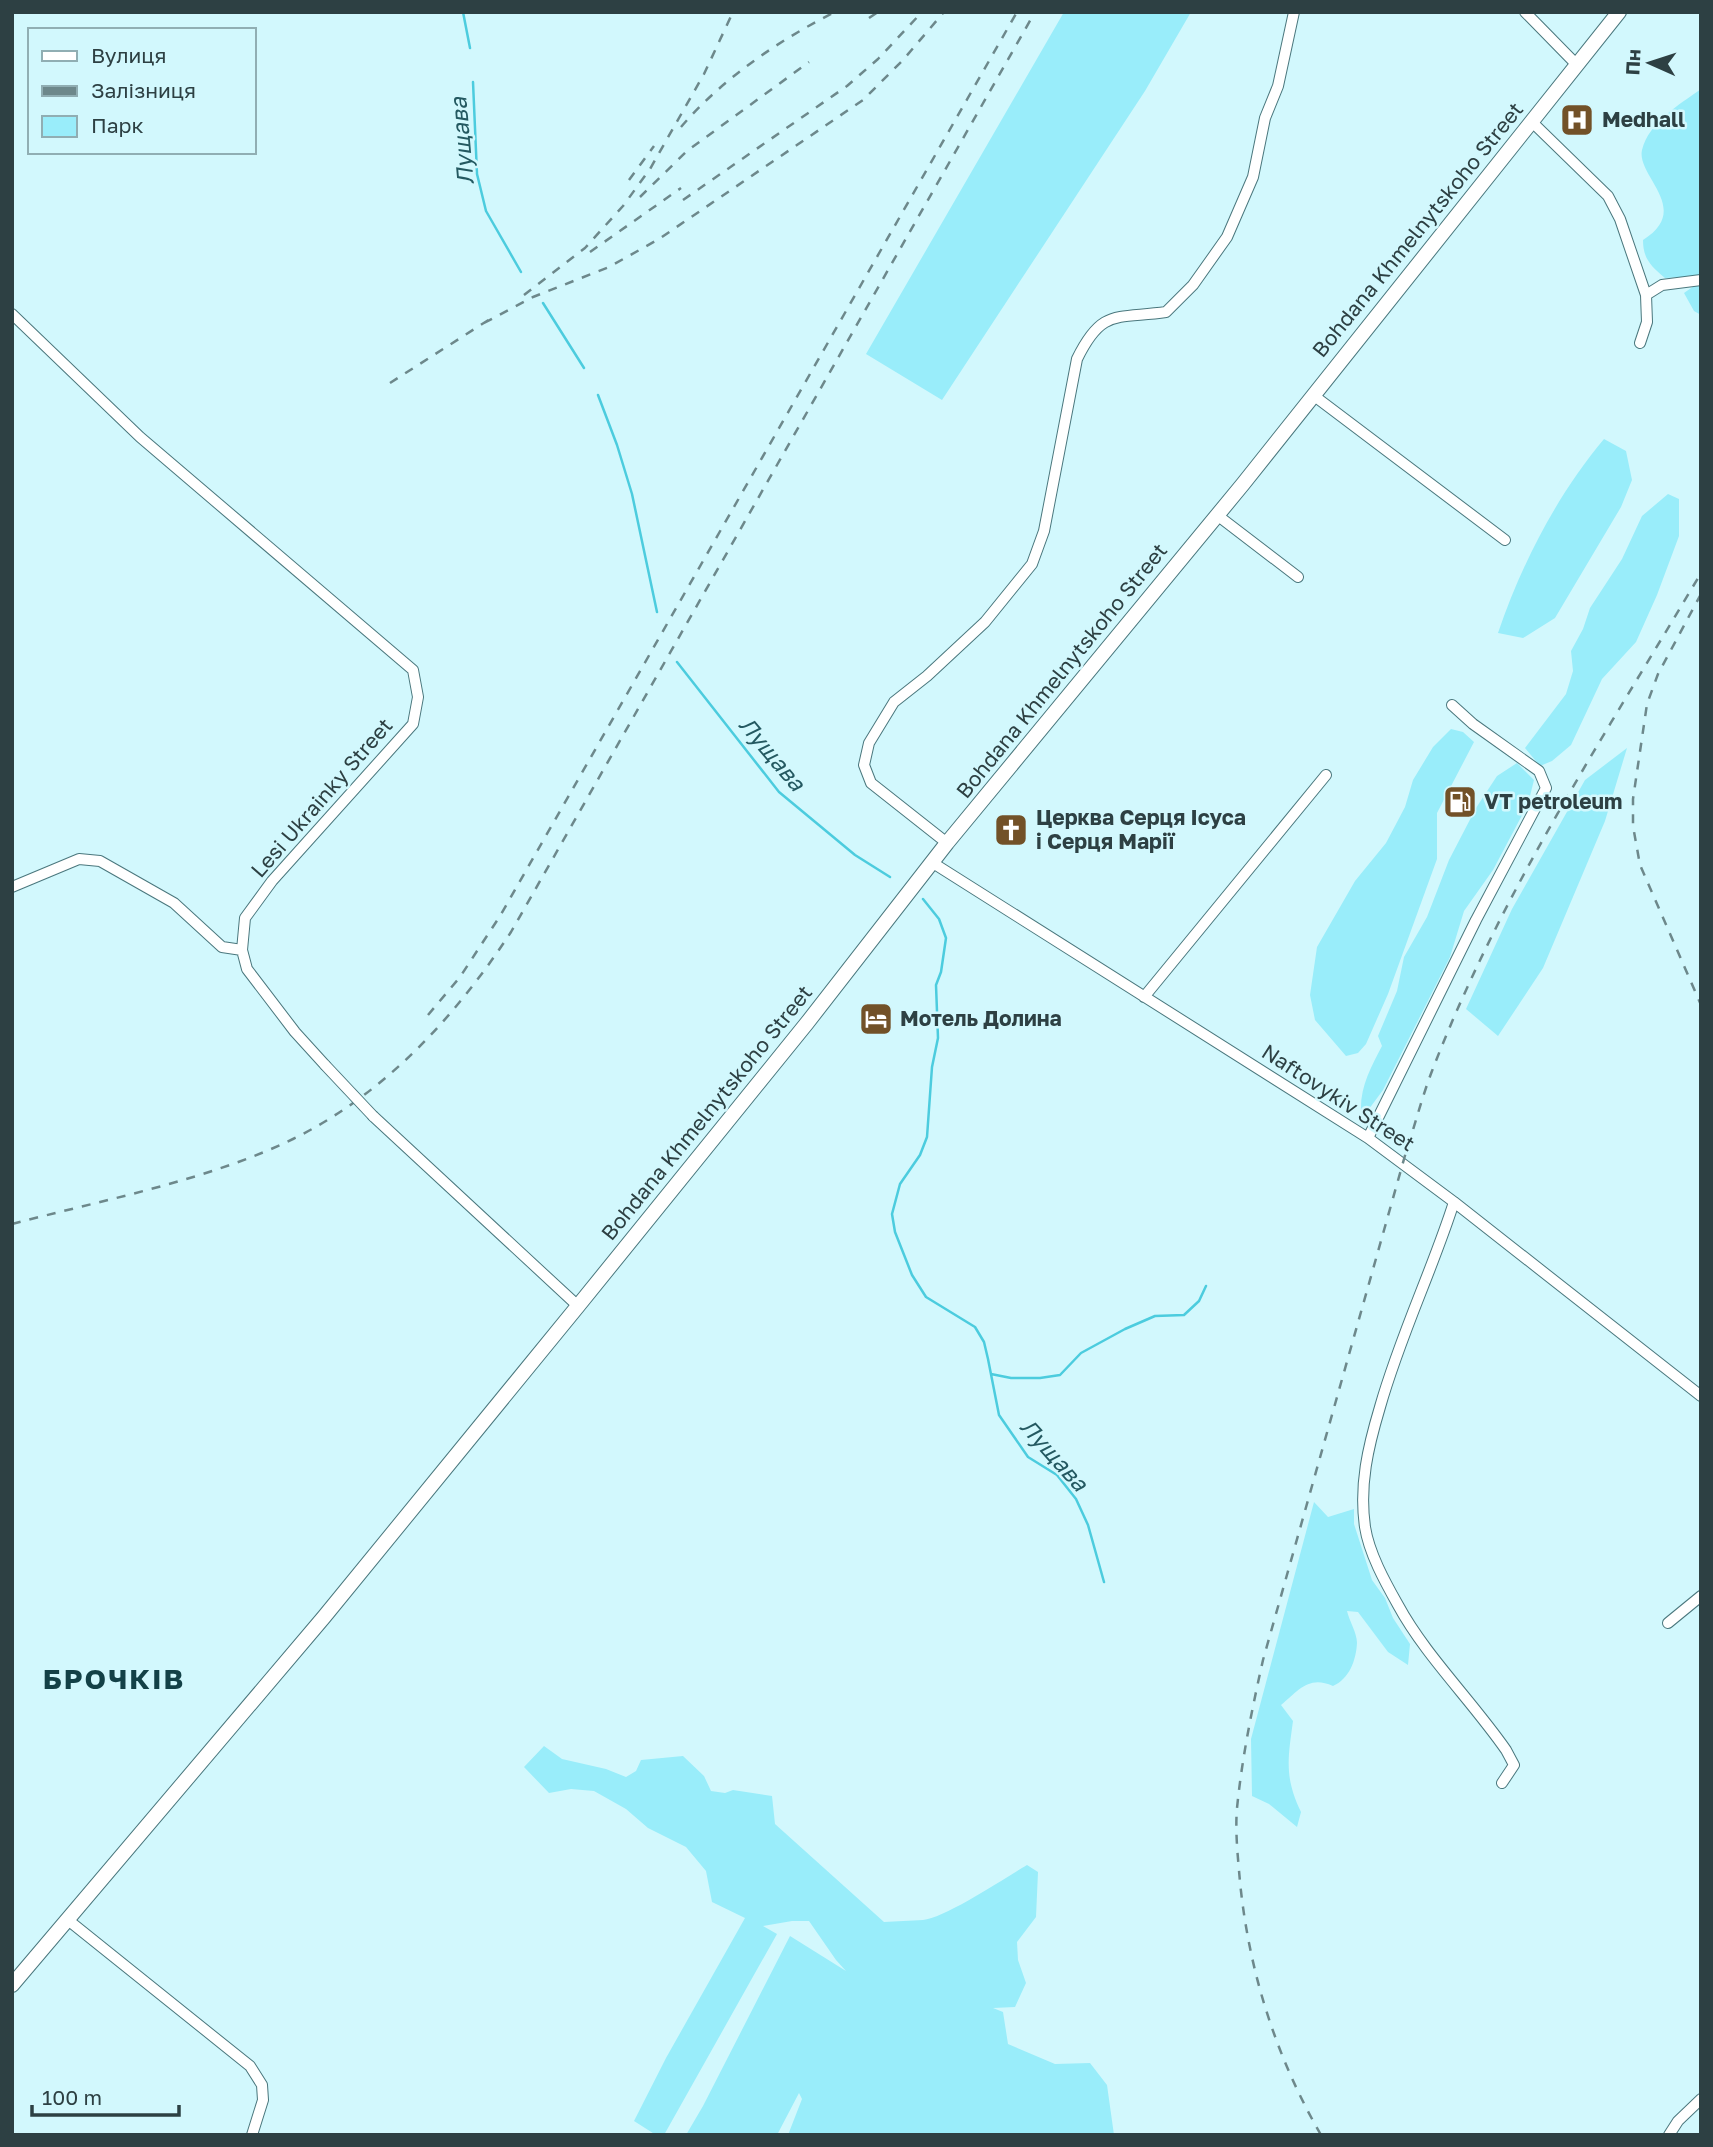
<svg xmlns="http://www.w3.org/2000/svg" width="1713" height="2147" font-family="'Golos Text',sans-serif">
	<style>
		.green { fill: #99edfa }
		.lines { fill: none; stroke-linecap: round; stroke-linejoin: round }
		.stream { stroke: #4cccde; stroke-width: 2.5 }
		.minor-casing { stroke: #4a777d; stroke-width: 12 }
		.major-casing { stroke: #4a777d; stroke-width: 16 }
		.minor { stroke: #fff; stroke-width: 10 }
		.major { stroke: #fff; stroke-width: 14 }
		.rail { stroke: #6d888b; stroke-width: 2.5; stroke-dasharray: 9 9; stroke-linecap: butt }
		.minor-bridge-casing { stroke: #4a777d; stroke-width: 12; stroke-linecap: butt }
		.minor-bridge { stroke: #fff; stroke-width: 10 }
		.labels { text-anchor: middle; stroke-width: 5; stroke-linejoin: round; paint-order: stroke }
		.poi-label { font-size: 21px; font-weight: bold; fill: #2d4043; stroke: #d2f8fd; text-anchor: start }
		.street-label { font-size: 21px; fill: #2d4043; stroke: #d2f8fd }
		.water-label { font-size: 23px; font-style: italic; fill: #245961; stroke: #d2f8fd }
		.district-label { font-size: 28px; font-weight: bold; letter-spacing: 2px; fill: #134147; stroke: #d2f8fd }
	</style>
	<rect width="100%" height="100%" fill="#d2f8fd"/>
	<path class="green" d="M1064 12H1191L1145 91 942 400 866 354Z
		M1701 89V276L1665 278C1651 266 1643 259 1643 240 1693 209 1636 176 1642 150 1649 122 1679 105 1701 89Z
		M1701 285V315L1694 311 1684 293 1694 286Z
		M1604 439 1626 451 1632 480 1621 507 1555 618 1523 638 1498 633C1521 565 1557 495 1604 439Z
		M1668 494 1679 499V536L1657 595 1636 642 1602 679 1571 745 1552 761 1540 766 1525 748 1566 694 1573 671 1571 651 1583 629 1590 608 1622 559 1642 516Z
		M1451 729 1463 732 1474 742 1437 813V859L1388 994 1366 1044 1358 1053 1346 1056 1315 1020 1310 995 1317 947 1355 881 1386 843 1405 807 1413 780 1433 747Z
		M1627 748 1605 821 1543 968 1498 1036 1466 1009 1512 909 1585 780Z
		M1517 763 1534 780 1528 804 1493 870 1464 911 1450 957 1383 1090 1369 1109 1361 1111C1360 1087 1371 1067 1382 1046L1378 1036 1397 991 1404 957 1427 917 1449 860 1476 808 1497 776Z
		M1314 1502 1328 1517 1354 1509V1524L1372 1580 1385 1598 1393 1618 1410 1644 1408 1665 1388 1652 1358 1612 1347 1611C1349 1620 1357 1633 1357 1643 1356 1661 1349 1679 1333 1686 1309 1675 1299 1690 1281 1705L1293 1721C1288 1758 1284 1777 1301 1812L1297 1827 1269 1804 1252 1796 1251 1739Z
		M544 1746 562 1759 606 1769 626 1777 636 1771 641 1760 683 1756 704 1776 711 1791 725 1793 733 1790 772 1796 775 1824 884 1922C897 1921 910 1921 923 1920 945 1918 1005 1878 1027 1865L1038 1872 1036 1917 1017 1942 1018 1960 1026 1983 1015 2007 993 2008 1003 2012 1008 2044 1055 2064 1090 2063 1107 2085 1114 2135H788L802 2099 799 2093 777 2135H686L703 2106 790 1936 846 1971 836 1960 809 1921H792L763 1926 777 1934 664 2135H656L634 2121 666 2058 745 1918 712 1902 706 1871 686 1847 648 1828 626 1809 594 1791 571 1789 549 1793 524 1767Z"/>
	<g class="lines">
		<path class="stream" d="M463 12 470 48
			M473 82 477 174 486 211 521 272
			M543 303 584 368
			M598 395 617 445 632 494 657 612
			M677 662 779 792 855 855 890 877
			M923 899 939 919 946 938 941 972 936 985 938 1038 932 1067 927 1137 920 1155 900 1184 892 1214 895 1232 912 1275 926 1297 975 1327 984 1342 988 1359 999 1415 1028 1457 1057 1475 1076 1499 1088 1525 1104 1582
			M991 1374 1011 1378H1040L1060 1375 1081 1353 1125 1329 1155 1316 1184 1315 1199 1301 1206 1286"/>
		<defs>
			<path id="minor" d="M1525 12 1576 64
				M1531 121 1608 196 1620 219 1646 295 1647 322 1640 343
				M1646 295 1662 285 1701 280
				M12 314 140 437 413 670 418 697 413 724 272 881 245 918 242 950 247 969 295 1032 325 1065
				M1313 395 1505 540
				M1217 515 1298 577
				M947 843 871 783 864 765 869 743 894 702 927 676 985 622 1032 564 1044 531 1077 359C1102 308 1116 319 1166 312L1193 285 1227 237 1253 177 1265 118 1278 86 1294 12
				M933 863 1368 1138 1454 1202 1701 1396
				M12 887 79 859 100 861 174 903 222 947 242 950
				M1144 997 1326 775
				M373 1116 578 1306
				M1368 1138 1476 920 1546 788 1539 771 1473 724 1452 705
				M1454 1202C1432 1271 1400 1336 1380 1407 1368 1447 1359 1485 1365 1527 1369 1553 1385 1582 1398 1605 1425 1655 1472 1701 1506 1750L1514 1765 1502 1783
				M1668 1623 1701 1596
				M68 1920 250 2066 262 2085 263 2100 252 2135
				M1669 2135 1678 2121 1701 2099"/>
			<path id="major" d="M12 1985 324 1617 578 1306 807 1023 947 843 1243 484 1619 12"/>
		</defs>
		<use href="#minor" class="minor-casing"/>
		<use href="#major" class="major-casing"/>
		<use href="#minor" class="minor"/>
		<use href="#major" class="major"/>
		<path class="rail" d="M869 18 878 12
			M681 127C722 79 779 40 835 12
			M629 180 654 146
			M640 197 687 151 809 62
			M683 200 847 86 878 59 922 12
			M590 252 681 188
			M524 295 585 248 623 206 650 169 704 74 733 12
			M484 323 533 297 609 267 659 239 863 100 903 60 944 12
			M390 383 490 319
			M1701 594 1658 674 1647 704 1633 799V826L1640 865 1701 1005
			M428 1015 460 977 500 916 1017 12
			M12 1224C103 1200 209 1180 293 1139 386 1093 455 1017 511 932L1035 12
			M1321 2135C1276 2057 1249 1972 1240 1882 1238 1858 1235 1832 1237 1808 1242 1758 1252 1709 1263 1660L1406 1152C1415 1125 1422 1097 1432 1071 1500 894 1605 735 1701 573"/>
		<defs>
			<path id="minor-bridge" d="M325 1065 373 1116"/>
		</defs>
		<use href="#minor-bridge" class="minor-bridge-casing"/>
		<use href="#minor-bridge" class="minor-bridge"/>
	</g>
	<defs>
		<symbol id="hospital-square" viewBox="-11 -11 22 22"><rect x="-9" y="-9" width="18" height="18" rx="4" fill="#725128" stroke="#d2f8fd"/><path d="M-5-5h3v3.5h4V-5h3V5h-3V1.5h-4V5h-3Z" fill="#fff"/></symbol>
		<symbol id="fuel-square" viewBox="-11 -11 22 22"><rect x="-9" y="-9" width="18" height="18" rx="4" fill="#725128" stroke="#d2f8fd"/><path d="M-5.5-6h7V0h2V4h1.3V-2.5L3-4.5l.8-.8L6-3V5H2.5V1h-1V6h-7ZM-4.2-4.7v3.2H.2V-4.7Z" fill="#fff"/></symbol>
		<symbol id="church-square" viewBox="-11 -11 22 22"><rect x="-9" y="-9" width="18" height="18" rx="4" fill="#725128" stroke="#d2f8fd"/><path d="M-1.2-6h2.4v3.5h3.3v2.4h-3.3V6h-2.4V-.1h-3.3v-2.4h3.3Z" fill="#fff"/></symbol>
		<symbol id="hotel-square" viewBox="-11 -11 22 22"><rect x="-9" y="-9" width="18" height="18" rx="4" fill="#725128" stroke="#d2f8fd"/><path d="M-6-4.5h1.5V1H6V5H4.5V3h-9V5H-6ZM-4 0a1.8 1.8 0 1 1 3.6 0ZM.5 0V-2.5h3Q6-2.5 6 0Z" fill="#fff"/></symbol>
	</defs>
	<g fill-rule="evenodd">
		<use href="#hospital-square" x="1558" y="101" width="38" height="38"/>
		<use href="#fuel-square" x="1441" y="783" width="38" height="38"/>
		<use href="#church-square" x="992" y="811" width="38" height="38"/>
		<use href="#hotel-square" x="857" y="1000" width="38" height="38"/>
	</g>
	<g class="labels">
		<g class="poi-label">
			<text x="1602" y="127">Medhall</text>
			<text x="1484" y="809">VT petroleum</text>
			<text x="1036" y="825">Церква Серця Ісуса<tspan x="1036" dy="24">і Серця Марії</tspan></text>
			<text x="900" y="1026">Мотель Долина</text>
		</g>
		<g class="street-label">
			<text transform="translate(1418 230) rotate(-51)" y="7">Bohdana Khmelnytskoho Street</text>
			<text transform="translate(1062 671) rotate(-51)" y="7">Bohdana Khmelnytskoho Street</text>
			<text transform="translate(322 798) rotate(-49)" y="7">Lesi Ukrainky Street</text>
			<text transform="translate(1338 1098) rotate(33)" y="7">Naftovykiv Street</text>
			<text transform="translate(707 1113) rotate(-51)" y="7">Bohdana Khmelnytskoho Street</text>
		</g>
		<g class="water-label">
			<text transform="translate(462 141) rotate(-95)" y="8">Лущава</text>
			<text transform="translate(772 754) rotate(50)" y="8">Лущава</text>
			<text transform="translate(1054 1455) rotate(48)" y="8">Лущава</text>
		</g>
		<g class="district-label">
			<text x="114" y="1689">БРОЧКІВ</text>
		</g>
	</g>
	<rect width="1713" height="2147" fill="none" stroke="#2d4043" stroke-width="28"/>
	<rect x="28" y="28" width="228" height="126" fill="#d2f8fd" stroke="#90aeb3" stroke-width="2"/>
	<rect x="42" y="51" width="35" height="10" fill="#ffffff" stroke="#90aeb3" stroke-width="2"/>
	<text x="91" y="63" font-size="21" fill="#2d4043">Вулиця</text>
	<rect x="42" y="86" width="35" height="10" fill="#6d888b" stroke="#90aeb3" stroke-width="2"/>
	<text x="91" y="98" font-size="21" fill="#2d4043">Залізниця</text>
	<rect x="42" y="116" width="35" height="21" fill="#99edfa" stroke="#90aeb3" stroke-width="2"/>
	<text x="91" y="133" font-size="21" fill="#2d4043">Парк</text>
	<g transform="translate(1650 63) rotate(273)" stroke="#d2f8fd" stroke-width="5" paint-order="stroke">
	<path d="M0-5L12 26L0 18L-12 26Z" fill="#2d4043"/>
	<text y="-10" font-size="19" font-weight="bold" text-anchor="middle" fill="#2d4043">Пн</text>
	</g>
	<path d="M32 2105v10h147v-10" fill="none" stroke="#2d4043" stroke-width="3.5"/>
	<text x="42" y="2105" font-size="21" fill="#2d4043" stroke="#d2f8fd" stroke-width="5" paint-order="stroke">100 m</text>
</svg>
